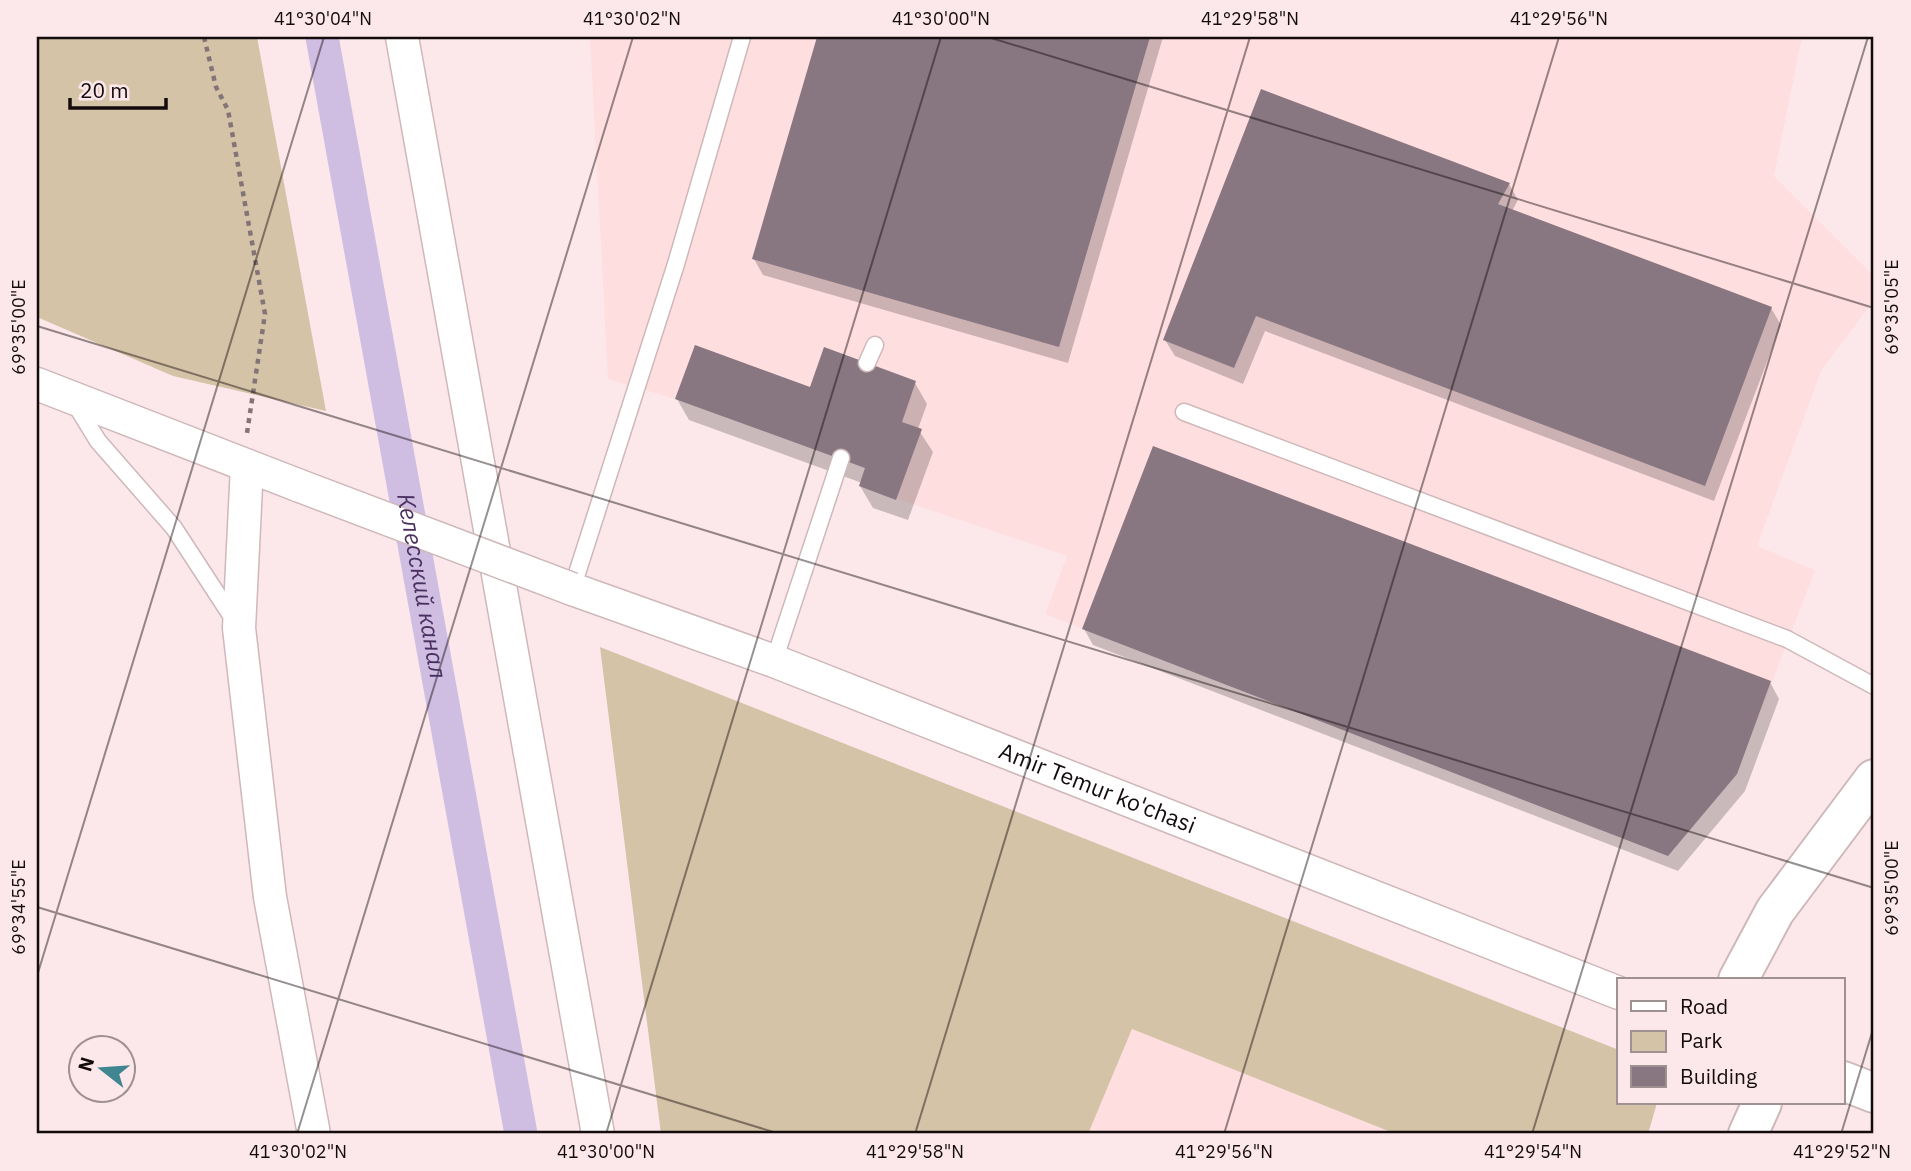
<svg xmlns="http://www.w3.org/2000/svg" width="1911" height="1171" font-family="'IBM Plex Sans',sans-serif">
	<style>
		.built { fill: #ffdee0 }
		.green { fill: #d5c3a8 }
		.shadow { fill: #0003 }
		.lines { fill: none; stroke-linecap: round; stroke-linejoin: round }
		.canal { stroke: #cfbde2; stroke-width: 33 }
		.building { fill: #887681 }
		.lane-casing { stroke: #cfb8b9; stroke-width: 19 }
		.street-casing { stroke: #cfb8b9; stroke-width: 35 }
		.secondary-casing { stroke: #cfb8b9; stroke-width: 42 }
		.path { stroke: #837576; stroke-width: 4.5; stroke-dasharray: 5 5; stroke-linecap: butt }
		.lane { stroke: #fff; stroke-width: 16 }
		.street { stroke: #fff; stroke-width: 32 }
		.secondary { stroke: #fff; stroke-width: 38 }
		.street-bridge-casing { stroke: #cfb8b9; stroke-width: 35; stroke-linecap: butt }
		.street-bridge { stroke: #fff; stroke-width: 32 }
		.ticks { fill: none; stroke: #130b0c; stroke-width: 2; stroke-opacity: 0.45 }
		.labels { text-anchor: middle; stroke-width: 5; stroke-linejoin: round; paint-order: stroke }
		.street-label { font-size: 23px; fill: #130b0c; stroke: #fce8ea }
		.water-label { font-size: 24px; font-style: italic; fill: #4a3060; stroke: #fce8ea }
		.neatline { fill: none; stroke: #130b0c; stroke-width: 2.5 }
		.ticks-label { font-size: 18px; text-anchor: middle; fill: #130b0c }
	</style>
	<rect width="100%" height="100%" fill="#fce8ea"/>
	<path class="built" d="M590 37H1802L1774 176 1874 276V300L1821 371 1757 546 1815 570 1737 774 1668 856 1045 614 1067 556 859 486 865 468 675 399 608 379Z
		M1132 1029 1396 1134H1088Z"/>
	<path class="green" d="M37 37H257L326 411 173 376 37 317Z
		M600 647 1619 1050V1103H1657L1648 1134H1396L1132 1029 1088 1134H661Z"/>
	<path class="shadow" d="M819 37H1163L1068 363 763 275 754 259Z
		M1509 184 1518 200 1512 211 1771 308 1781 325 1714 501 1265 331 1243 384 1175 356 1165 340Z
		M915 383 927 404 918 429 933 452 908 520 873 508 860 486 862 483 689 420 677 399Z
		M1084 629 1770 682 1779 699 1745 791 1678 871 1093 645Z"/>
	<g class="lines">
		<path class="canal" id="s1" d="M322 37 521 1134"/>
	</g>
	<path class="building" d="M817 37H1150L1059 347 752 259Z
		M1261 89 1510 183 1498 204 1772 307 1705 486 1256 316 1234 368 1163 340Z
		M695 345 810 387 824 347 916 381 902 422 922 429 896 500 859 486 865 468 675 399Z
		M1153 446 1771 681 1737 774 1668 856 1082 629Z"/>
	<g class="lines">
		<defs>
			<path id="lane" d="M867 363 875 345
				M74 402 98 441 174 528 236 623
				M1184 412 1787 639 1874 686
				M572 589 676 264 742 37
				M774 661 841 458"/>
			<g id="street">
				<path d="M402 37 598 1134"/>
				<path d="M37 384 300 486"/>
				<path d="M247 466 239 628 270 897 314 1134"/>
				<path id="s2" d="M572 589 774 661 1619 993"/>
			</g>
			<path id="secondary" d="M1738 980 1775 911 1874 779
				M1843 1081 1874 1093
				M1748 1134 1762 1103"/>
		</defs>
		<use href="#lane" class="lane-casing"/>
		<use href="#street" class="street-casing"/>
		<use href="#secondary" class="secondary-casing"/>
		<path class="path" d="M204 37 216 87 228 110 265 314 247 433"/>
		<use href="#lane" class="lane"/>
		<use href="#street" class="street"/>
		<use href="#secondary" class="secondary"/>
		<defs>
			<path id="street-bridge" d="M300 486 572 589"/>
		</defs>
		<use href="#street-bridge" class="street-bridge-casing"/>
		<use href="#street-bridge" class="street-bridge"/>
	</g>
	<path class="ticks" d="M988 37 1874 308M37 326 1874 888M37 907 780 1134M37 976 324 37M297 1134 633 37M606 1134 941 37M915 1134 1250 37M1224 1134 1559 37M1532 1134 1868 37M1841 1134 1874 1026"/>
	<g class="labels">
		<g class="street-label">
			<text dy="8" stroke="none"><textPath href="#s2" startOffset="562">Amir Temur ko'chasi</textPath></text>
		</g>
		<g class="water-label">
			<text dy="8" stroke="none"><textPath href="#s1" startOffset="558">Келесский канал</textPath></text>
		</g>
	</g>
	<rect width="1911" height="1171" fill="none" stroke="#fce8ea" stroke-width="77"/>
	<rect x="1617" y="978" width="228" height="126" fill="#fce8ea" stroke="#9f9091" stroke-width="2"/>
	<rect x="1631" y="1001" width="35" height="10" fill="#ffffff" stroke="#9f9091" stroke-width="2"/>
	<text x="1680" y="1014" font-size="21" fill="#130b0c">Road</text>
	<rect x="1631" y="1031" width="35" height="21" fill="#d5c3a8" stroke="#9f9091" stroke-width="2"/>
	<text x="1680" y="1048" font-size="21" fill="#130b0c">Park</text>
	<rect x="1631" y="1066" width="35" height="21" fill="#887681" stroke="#9f9091" stroke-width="2"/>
	<text x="1680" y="1084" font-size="21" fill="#130b0c">Building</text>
	<g transform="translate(102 1069) rotate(287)"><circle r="33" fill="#fce8ea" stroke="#9f9091" stroke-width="2"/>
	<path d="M0-5L12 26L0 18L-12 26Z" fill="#408691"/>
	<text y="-10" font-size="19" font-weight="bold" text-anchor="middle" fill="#130b0c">N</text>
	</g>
	<path d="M70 98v10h96v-10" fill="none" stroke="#130b0c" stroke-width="3.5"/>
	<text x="80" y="98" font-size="21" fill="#130b0c" stroke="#fce8ea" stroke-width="5" paint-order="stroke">20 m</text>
	<rect x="38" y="38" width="1834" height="1094" class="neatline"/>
	<g class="ticks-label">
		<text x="323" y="25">41°30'04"N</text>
		<text x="632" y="25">41°30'02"N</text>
		<text x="941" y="25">41°30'00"N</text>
		<text x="1250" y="25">41°29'58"N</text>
		<text x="1559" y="25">41°29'56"N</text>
		<text transform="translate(1892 307) rotate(-90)" y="6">69°35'05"E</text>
		<text transform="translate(19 327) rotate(-90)" y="6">69°35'00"E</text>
		<text transform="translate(1892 888) rotate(-90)" y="6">69°35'00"E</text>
		<text transform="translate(19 907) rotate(-90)" y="6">69°34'55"E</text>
		<text x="298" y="1158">41°30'02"N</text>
		<text x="606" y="1158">41°30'00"N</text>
		<text x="915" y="1158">41°29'58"N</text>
		<text x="1224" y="1158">41°29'56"N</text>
		<text x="1533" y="1158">41°29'54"N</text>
		<text x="1842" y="1158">41°29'52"N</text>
	</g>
</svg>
